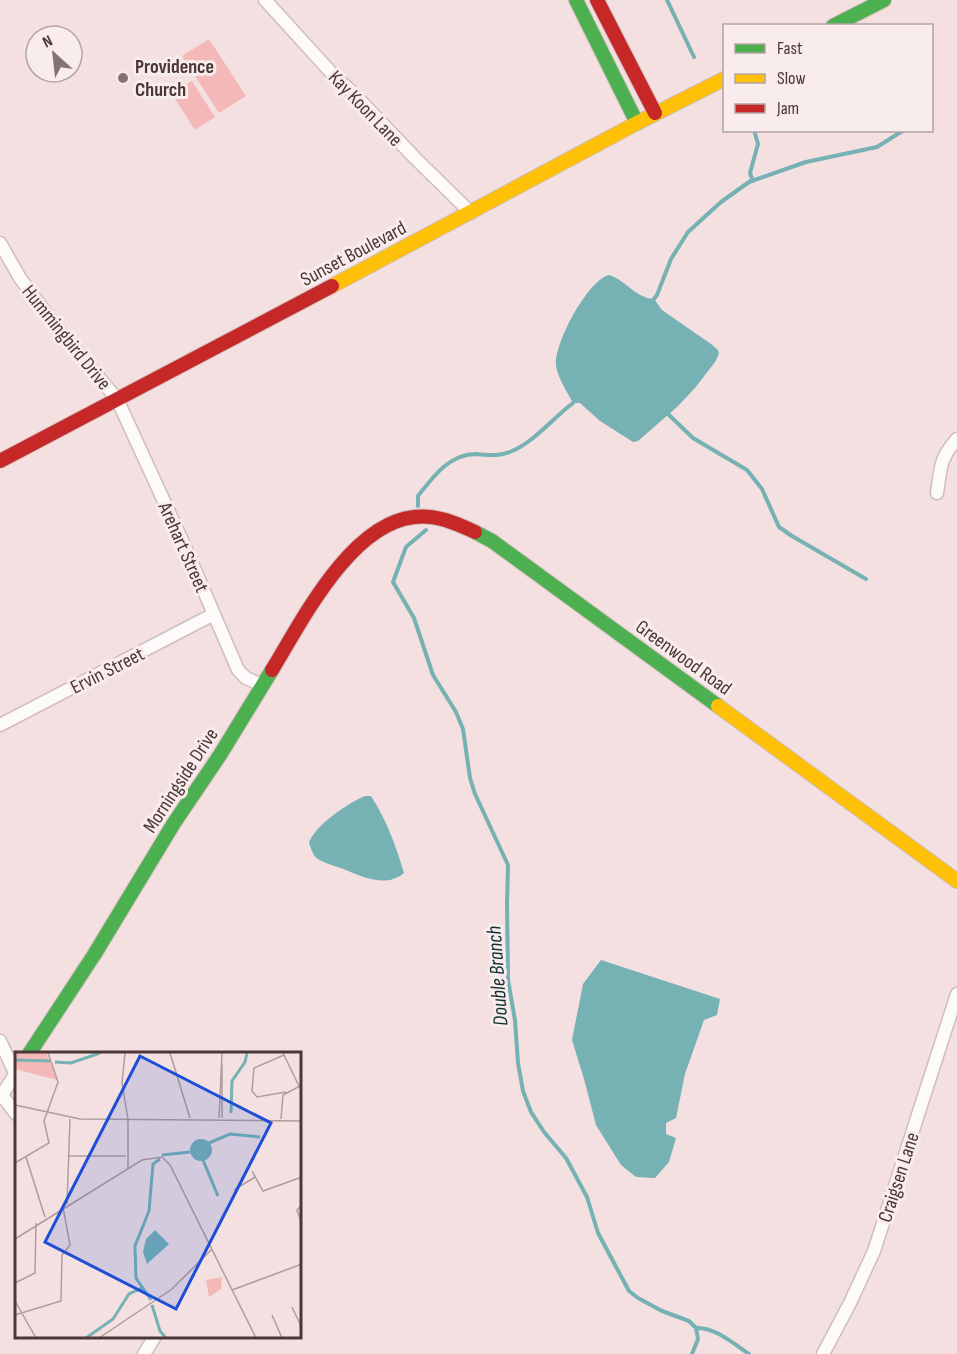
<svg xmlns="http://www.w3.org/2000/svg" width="957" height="1354" font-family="'Sofia Sans Condensed',sans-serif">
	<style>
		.green { fill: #f5b8b9 }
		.water { fill: #76b1b4 }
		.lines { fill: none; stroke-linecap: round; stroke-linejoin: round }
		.stream { stroke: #76b1b4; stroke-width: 4 }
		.street-casing { stroke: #d1bdbd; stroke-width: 15 }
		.fast-casing { stroke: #d1bdbd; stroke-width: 16 }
		.slow-casing { stroke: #d1bdbd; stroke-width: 16 }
		.jam-casing { stroke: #d1bdbd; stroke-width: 16 }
		.street { stroke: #fdfafa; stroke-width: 12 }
		.fast { stroke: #4caf50; stroke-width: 14 }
		.slow { stroke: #ffc107; stroke-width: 14 }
		.jam { stroke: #c62828; stroke-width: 14 }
		.poi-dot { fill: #877272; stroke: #f8ecec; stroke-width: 2 }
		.labels { text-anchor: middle; stroke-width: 6; stroke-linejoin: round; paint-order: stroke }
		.poi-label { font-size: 20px; font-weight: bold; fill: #4d3636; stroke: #f8ecec; text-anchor: start }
		.street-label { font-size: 20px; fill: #4d3636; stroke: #f8ecec }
		.water-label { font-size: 21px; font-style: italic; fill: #133132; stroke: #f8ecec }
		.inset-river { fill: none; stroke: #76b1b4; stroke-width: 3 }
		.inset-road { fill: none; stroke: #b19c9c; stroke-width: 1.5 }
		.view { fill: #1d4ed8; fill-opacity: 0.15; stroke: #1d4ed8; stroke-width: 3 }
		.inset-edge { fill: none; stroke: #4d3636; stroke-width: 3 }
	</style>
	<rect width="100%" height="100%" fill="#f4e0e0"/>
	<path class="green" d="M209 39 246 96 219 113 182 56Z
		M192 81 215 117 195 130 172 94Z"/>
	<path class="water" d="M609 275C626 280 635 298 654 299L662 310 711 344 718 350 719 354 715 362 695 388 677 407 638 441 633 442 600 421 580 403H573C568 393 556 375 556 364 555 342 588 280 609 275Z
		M365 796H371C386 819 396 846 404 873 385 889 361 876 341 868 334 866 324 863 318 859 313 856 311 848 309 843 315 825 348 803 365 796Z
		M601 960 720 999 717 1015 704 1020 685 1074 676 1118 666 1123V1134L676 1138 669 1162 655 1178 636 1177 621 1165 596 1125 584 1079 572 1040 583 984Z"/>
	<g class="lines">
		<path class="stream" d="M667 0 694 57
			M753 181 750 173 758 144 754 130
			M654 299 657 295 671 259 688 232 721 202 749 182 806 162 877 147 904 130
			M669 415 693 438 747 470 762 489 779 527 792 536 866 579
			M418 506V496C433 477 449 454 476 454 489 455 499 457 512 451 534 442 553 418 573 403
			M426 530 406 547 393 582 414 618 433 675 456 712 463 729 470 778 475 794 508 865 507 904 508 980 515 1020 518 1063 523 1091 531 1112 544 1132 566 1158 587 1197 598 1233 629 1291 638 1298 662 1311 689 1321 696 1328C715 1327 734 1344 749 1354
			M692 1354 698 1339 696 1328"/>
		<defs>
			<path id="street" d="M265 0 337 79 350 90 415 158 471 213
				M0 243 20 278 54 324 117 399 185 547 238 670 246 678 262 685
				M937 493C941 467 939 460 957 439
				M0 725 214 614
				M0 1041 16 1075
				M2 1095 16 1114
				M0 1098 16 1073
				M144 1354 154 1338
				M823 1354 850 1303 874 1251 957 994"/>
			<path id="fast" d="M576 0 637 123
				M833 26 884 0
				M475 532 492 541 718 706
				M29 1054 94 955 174 823 220 755 272 670"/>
			<path id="slow" d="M332 286 637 123 724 79
				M718 706 957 881"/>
			<path id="jam" d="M597 0 655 113
				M0 461 332 286
				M272 670C302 621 350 524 414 517 435 514 456 523 475 532"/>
		</defs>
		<use href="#street" class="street-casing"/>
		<use href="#fast" class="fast-casing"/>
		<use href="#slow" class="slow-casing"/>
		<use href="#jam" class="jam-casing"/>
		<use href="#street" class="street"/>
		<use href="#fast" class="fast"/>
		<use href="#slow" class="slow"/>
		<use href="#jam" class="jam"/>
	</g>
	<circle class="poi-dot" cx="123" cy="78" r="6"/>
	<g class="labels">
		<g class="poi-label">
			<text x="135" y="73">Providence<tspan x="135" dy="23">Church</tspan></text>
		</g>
		<g class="street-label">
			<text transform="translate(366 108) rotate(46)" y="7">Kay Koon Lane</text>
			<text transform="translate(353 253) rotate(-28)" y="7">Sunset Boulevard</text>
			<text transform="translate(67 337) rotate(51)" y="7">Hummingbird Drive</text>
			<text transform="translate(184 547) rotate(66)" y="7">Arehart Street</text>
			<text transform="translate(684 657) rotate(36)" y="7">Greenwood Road</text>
			<text transform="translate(107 670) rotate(-27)" y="7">Ervin Street</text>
			<text transform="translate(180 780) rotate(-57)" y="7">Morningside Drive</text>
			<text transform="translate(898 1177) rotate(-72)" y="7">Craigsen Lane</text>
		</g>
		<g class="water-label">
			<text transform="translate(497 976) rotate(-94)" y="7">Double Branch</text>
		</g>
	</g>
	<g transform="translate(15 1052)">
		<rect width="286" height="286" fill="#f4e0e0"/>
		<path d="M0 1H31L42 28 0 17ZM207 225 206 237 194 245 191 228Z" fill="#f5b8b9"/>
		<path d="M175 98a11 11 0 1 1 22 0a11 11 0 1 1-22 0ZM140 178 154 192 132 212 128 200 131 187Z" fill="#76b1b4"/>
		<path class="inset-river" d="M0 8 35 9M40 10 56 11 85 1M216 61 217 29 230 10 232 1M194 91 215 82 245 85M147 103 175 100M188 108 203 144M136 248 121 226 120 194 134 159 138 112 145 107M137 253 145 279 151 286M71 286 98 267 114 242 127 236"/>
		<path class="inset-road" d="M110 1 107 31 113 67V117M155 1 175 66M268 1 284 34M269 3 239 16 237 39 242 45 271 40M0 53 65 67 287 69M204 66 207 1M207 66V12M266 67 268 43 287 33M54 104H111M11 105 30 165M0 111 34 91 29 69 43 30 33 1M237 119 248 139 287 125M219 138 240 125M52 152 55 67M287 153 282 158 287 172M0 187 127 108 147 105 155 113 241 286M0 231 20 221 21 171M217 238 287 212M0 249 21 286M277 255 287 276M0 263 46 249 47 203 55 193 48 155M257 263 267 286M84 286 157 237 197 197"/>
		<path class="view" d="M125 4 256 71 161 257 30 190Z"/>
		<rect width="286" height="286" class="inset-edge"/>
	</g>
	<rect x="723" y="24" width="210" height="108" fill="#f8ecec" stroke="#b4a3a3" stroke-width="1.5"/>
	<rect x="735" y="44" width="30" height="9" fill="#4caf50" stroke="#b4a3a3" stroke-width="1.5"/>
	<text x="777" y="54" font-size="18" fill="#4d3636">Fast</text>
	<rect x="735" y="74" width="30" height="9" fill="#ffc107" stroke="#b4a3a3" stroke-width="1.5"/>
	<text x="777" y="84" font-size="18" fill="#4d3636">Slow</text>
	<rect x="735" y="104" width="30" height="9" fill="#c62828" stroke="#b4a3a3" stroke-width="1.5"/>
	<text x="777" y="114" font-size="18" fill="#4d3636">Jam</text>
	<g transform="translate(54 54) rotate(333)"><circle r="28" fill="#f8ecec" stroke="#b4a3a3" stroke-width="1.5"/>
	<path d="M0-4.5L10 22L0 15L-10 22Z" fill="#877272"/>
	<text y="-9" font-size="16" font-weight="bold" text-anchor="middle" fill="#4d3636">N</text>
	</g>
</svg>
